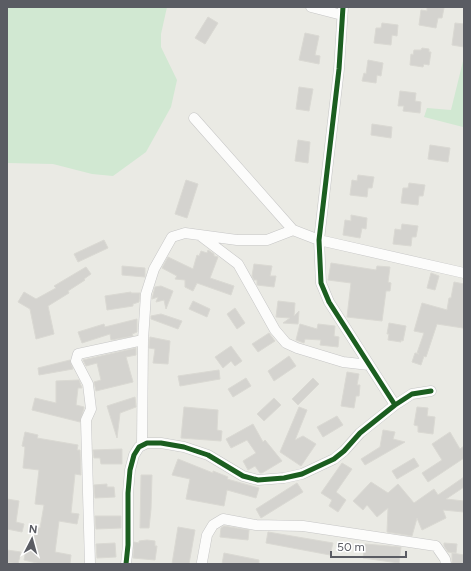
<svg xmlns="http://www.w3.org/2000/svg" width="471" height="571" font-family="Figtree,sans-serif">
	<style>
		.green { fill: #d1e8d2 }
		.building { fill: #d4d3cf; stroke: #dad9d3 }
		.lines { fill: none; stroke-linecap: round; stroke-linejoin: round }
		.minor-casing { stroke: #c6c6c6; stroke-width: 11 }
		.minor { stroke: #fcfcfb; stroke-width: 10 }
		.cycleway-casing { stroke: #fff; stroke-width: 8 }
		.cycleway { stroke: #1b5e20; stroke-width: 5 }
	</style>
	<rect width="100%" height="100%" fill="#eaeae4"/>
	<path class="green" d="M7 7H167L161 34V47L177 80 171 107 146 152 113 176 92 174 53 164 7 163Z
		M464 57 463 127 424 117 427 108 451 110Z"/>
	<path class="building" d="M427 7 444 8 442 18H438L436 28 419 25 421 10 427 11Z
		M208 17 218 23 205 44 195 38Z
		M382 23 398 25 397 36 392 35 391 45 374 43 376 28H381Z
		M455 23 464 24V47L452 45Z
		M305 33 319 36 315 55 320 56 319 64 299 60Z
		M422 48 429 49V52H431L429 65 424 64 423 67 410 65 411 54 413 55 414 50H421Z
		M368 60 383 63 381 76 377 75 376 83 362 81 364 73 366 74Z
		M299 87 313 89 309 111 296 109Z
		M400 91 416 93 415 101 421 102 420 113 403 111 404 106H398Z
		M372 124 392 127 391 138 371 135Z
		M298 140 310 142 308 163 295 161Z
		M430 145 450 148 448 162 428 159Z
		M358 175 374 177 372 188H368L367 197 350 195 352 180 357 181Z
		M186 180 198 184 187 218 175 214Z
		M409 183 425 185 423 196H419L418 205 401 203 403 188H408Z
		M351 215 367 218 366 229 362 228 360 238 343 235 345 220 351 221Z
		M402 224 418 226 416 237H412L411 246 393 244 395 229 401 230Z
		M104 240 108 248 78 262 74 254Z
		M208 250 214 254V256L218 257 210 278 234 286 231 295 197 283 193 291 185 287V280L175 279 177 276 162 268 168 257 193 269 197 255 199 256 201 251 207 253Z
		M331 263 376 270 377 266 390 267 388 282 391 283 390 291H386L382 321 347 317 351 283 328 280Z
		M254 264 272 266 270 276H276L274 287 257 285V280H254L252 276Z
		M122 266 145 268V277L122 275Z
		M86 267 91 274 84 279 85 280 68 291 69 293 48 306 54 334 36 339 30 309 18 302 24 292 36 299 56 288 54 286Z
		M431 273 439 276 435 290 427 288Z
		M454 282 464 284 463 328 437 324 426 357 424 356 421 365 412 362 415 353 419 354 417 353 424 333 414 331 422 303 447 310 449 298H451Z
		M161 286 173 291 166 309 164 300 156 302 158 297 152 299 155 287Z
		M131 292V293H140L139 302 133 304V306L107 310 105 296Z
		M193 301 210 309 207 317 189 309Z
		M278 301 295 303 294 316 299 311 298 324 283 323 290 318 276 317Z
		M235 308 245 323 237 329 227 314Z
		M161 314 182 321 178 329 151 319V316Z
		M137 319V332L132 334 133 336 111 340 110 334 82 343 78 332 104 324 105 327Z
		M389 323 406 326 403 341 401 340V342L388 340 389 334H387Z
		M300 324 317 329 318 324 335 326 334 336 339 337 338 347 320 345 321 340 305 339 304 343 296 340Z
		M269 333 275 341 258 352 252 344Z
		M150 337 170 341 168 364 153 363 155 349 149 348Z
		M231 346 242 361 235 366 231 361 223 368 215 357Z
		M136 348V355L126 357 133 382 96 391 94 382 101 380 97 363 86 366 83 360Z
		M289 356 296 366 274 381 268 371Z
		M70 360 73 369 39 375 38 368Z
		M219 370 220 379 180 386 178 376Z
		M347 372 359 374 357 385H360L359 396H356L354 408 341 406Z
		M246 378 251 386 233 397 228 389Z
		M313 378 319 384 298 405 292 399Z
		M79 380 82 388H78L76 405 84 407V408L80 422 32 410 35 398 56 403V381Z
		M135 397 136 407 120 413 117 438 107 406Z
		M274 398 281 405 264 421 257 414Z
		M184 407 218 410 217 430 222 431 221 441 181 438Z
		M299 407 307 410 295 440 303 436 316 444 301 466 280 452Z
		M417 407 428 408 427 416 435 417 433 434 418 432V426L414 425Z
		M337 416 343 425 323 437 317 427Z
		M253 424 263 442 265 440 282 461 262 473H260L255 466 248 470 243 461 256 453 247 440 231 448 226 439Z
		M383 430 395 432 393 439 405 442 365 465 361 459 380 447Z
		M25 432 38 435 37 438 78 445 77 450H80L81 475 75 474 71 513 79 514 77 524 59 521 55 552 71 555 70 564H41L24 560 26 549 32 551 35 528H40L44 505 35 504 39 470 23 468 25 447 22 446Z
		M450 432 460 449 464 446V458L428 482 422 473 442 460 432 444Z
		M122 449V464H101L100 458H94L93 450Z
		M414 458 419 466 397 479 392 471Z
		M178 459 213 473V471L228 477 227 479 259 488 256 498 227 490 224 506 186 499 190 479 172 475Z
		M342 463 352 469 336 492 346 500 338 512 329 506 332 500 321 493Z
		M141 475H152L151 509 149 528H140Z
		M464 477V487L446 499 464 501V512L443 510 446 518 422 530 417 518 412 536 387 532 388 508 377 517 367 505 363 510 353 501 371 482 388 493 398 484 414 503 434 489 438 495Z
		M297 483 303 492 261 518 256 509Z
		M107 484V487H114L115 497 95 498 94 485Z
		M7 499 19 501 16 522 24 524 22 532 7 529Z
		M95 516H121V528L96 529Z
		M224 526 249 530 248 540 220 537 221 528Z
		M178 527 195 530 189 564H172Z
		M268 532 333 543 330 555 266 543Z
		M147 540 155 541V546H157L155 560 133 558 134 542 139 543V541Z
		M115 543 116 557 97 558 96 544Z
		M444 543 457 544 456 553 448 552 444 546Z
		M365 544 401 547 399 563 363 558Z
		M7 550 21 552 18 564 7 562Z
		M224 553 259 560V564H222Z
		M452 553 464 555V564H452Z"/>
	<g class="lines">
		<defs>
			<path id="minor" d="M311 7 342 15
				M343 7 339 69 319 240 321 283 329 302 395 405
				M194 118 293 230 319 240 464 273
				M201 236 238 264 275 330 286 343 297 348 343 362 369 365
				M142 445 143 340 146 294 154 269 172 237 185 233 237 240H267L293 230
				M202 562 207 535 213 525 223 519 256 525 303 526 436 546 445 559 446 564
				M90 564 86 420 91 409 88 384 76 361 78 354 143 340
				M126 564 128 545V493L130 470 134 455 139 447 147 443H161L184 447 208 455 243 476 258 480 284 478 302 474 334 459 344 451 360 433 395 405 412 394 431 391"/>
		</defs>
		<use href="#minor" class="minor-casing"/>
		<use href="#minor" class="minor"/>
		<defs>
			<path id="cycleway" d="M343 7 339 69 319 240 321 283 329 302 395 405
				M126 564 128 545V493L130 470 134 455 139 447 147 443H161L184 447 208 455 243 476 258 480 284 478 302 474 334 459 344 451 360 433 395 405 412 394 431 391"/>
		</defs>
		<use href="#cycleway" class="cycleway-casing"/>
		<use href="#cycleway" class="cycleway"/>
	</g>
	<rect width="471" height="571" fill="none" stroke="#5a5c63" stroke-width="16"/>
	<g transform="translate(32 539) rotate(6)" stroke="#ffffff" stroke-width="3" paint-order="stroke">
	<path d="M0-3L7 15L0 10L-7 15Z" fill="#5a5c63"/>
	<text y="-6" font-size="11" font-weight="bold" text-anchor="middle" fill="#5a5c63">N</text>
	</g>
	<path d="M331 551v6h75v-6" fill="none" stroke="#5a5c63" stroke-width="2"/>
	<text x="337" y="551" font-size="12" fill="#5a5c63" stroke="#ffffff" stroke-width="3" paint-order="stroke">50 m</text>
</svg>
